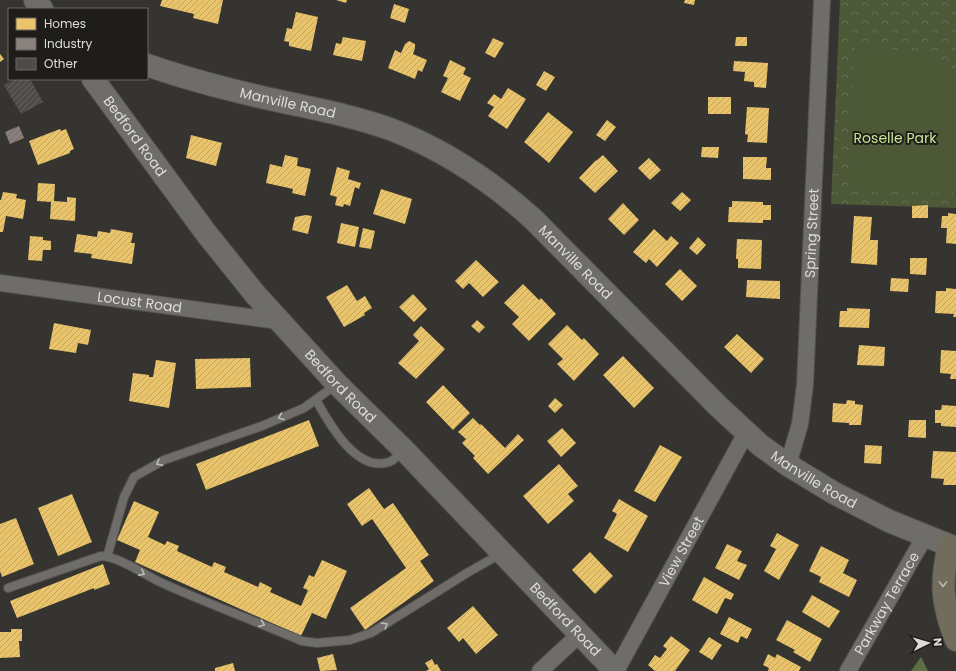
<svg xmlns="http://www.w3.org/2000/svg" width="956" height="671" font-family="Poppins,sans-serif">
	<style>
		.forest { fill: url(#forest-firs) }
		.park { fill: url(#park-crowns) }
		.garden { fill: #4c5836 }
		.homes { fill: url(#homes-hatch) }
		.industry { fill: url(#industry-hatch) }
		.building { fill: url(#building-hatch) }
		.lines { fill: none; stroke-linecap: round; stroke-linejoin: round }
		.service-casing { stroke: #54524e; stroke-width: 10 }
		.minor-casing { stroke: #54524e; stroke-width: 18 }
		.secondary-casing { stroke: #54524e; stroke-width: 24 }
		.trunk-casing { stroke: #54524e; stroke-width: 24 }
		.service { stroke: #6e6d6a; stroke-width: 8 }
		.minor { stroke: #6e6d6a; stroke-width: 16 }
		.secondary { stroke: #6e6d6a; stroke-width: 22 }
		.trunk { stroke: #726c5c; stroke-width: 22 }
		.oneway { stroke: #bcbbb7 }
		.oneway2 { stroke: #bebab3 }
		.labels { text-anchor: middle; stroke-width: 4; stroke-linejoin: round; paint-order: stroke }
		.street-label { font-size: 14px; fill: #dedcd8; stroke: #1e1d19 }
		.park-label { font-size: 14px; fill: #c6e697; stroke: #1e1d19 }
	</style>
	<defs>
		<pattern id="forest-firs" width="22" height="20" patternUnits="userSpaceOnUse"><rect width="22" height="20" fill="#5e7042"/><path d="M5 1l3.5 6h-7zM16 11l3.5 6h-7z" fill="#7c8a65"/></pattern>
		<pattern id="park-crowns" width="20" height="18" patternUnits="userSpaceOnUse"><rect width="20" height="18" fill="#4c5836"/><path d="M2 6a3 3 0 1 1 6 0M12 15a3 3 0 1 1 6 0" fill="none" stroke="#656f52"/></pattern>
		<pattern id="homes-hatch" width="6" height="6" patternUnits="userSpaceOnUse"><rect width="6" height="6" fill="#e9c46a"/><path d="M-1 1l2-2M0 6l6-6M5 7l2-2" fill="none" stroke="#c0a460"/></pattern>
		<pattern id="industry-hatch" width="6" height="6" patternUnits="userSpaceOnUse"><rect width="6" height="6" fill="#8a817c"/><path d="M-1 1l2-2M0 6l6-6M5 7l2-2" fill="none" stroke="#716b67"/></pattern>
		<pattern id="building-hatch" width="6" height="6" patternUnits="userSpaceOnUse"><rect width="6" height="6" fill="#4e4b49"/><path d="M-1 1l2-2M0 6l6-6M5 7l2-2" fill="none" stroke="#676462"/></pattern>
	</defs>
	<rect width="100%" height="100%" fill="#363430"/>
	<path class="forest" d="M921 657 928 671H911Z"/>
	<path class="park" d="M840 0H956V208L831 204Z"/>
	<path class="garden" d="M855 46 926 54 956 78V193L857 191 849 180Z"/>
	<path class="homes" d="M162 0H223L218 24 193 18 194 14 160 6Z
		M336 0H347L346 3Z
		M685 0H695L694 5 684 3Z
		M394 4 409 9 405 23 390 18Z
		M296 12 318 17 311 51 289 46V42L284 41 287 28 292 29Z
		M343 37 366 41 362 61 333 55 336 43 341 44Z
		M736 37H747V46H735Z
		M493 38 504 43 495 58 485 53Z
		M409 41 415 44V48L413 54 427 60 422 72 418 70 415 79 388 68 395 50 401 53 405 44Z
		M0 54 4 59 0 62Z
		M450 60 466 68 463 74 471 78 460 101 441 92 448 78 443 76Z
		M734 61 768 63 766 88 754 87V82L744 81 745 72 733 71Z
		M544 71 555 77 546 91 536 85Z
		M508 88 526 99 507 129 488 116 494 107 487 103 494 94 501 99Z
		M708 97H731V114H708Z
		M747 107 769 108 767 143 747 142 748 135 745 134Z
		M548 112 573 132 549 163 524 142Z
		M607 120 616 127 605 141 596 135Z
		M60 129 61 131 66 129 74 149 70 151V153L38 165 29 141Z
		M191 135 222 143 216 166 186 158Z
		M702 147H719L718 158 701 157Z
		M285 155 298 158 297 166 311 169 305 196 292 193 293 189 266 183 270 164 282 167Z
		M603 155 618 171 595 193 579 178 596 160V161Z
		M743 157H767L766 168H771V180L743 179Z
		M649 158 661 170 650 180 638 168Z
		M337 167 350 171 348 179 361 183 359 189 355 187 350 206 344 204 343 207 335 205 337 197 330 195Z
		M38 183 55 184 54 201 67 202V197L76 198 75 221 50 219 51 202 37 201Z
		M381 189 412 199 405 224 373 214Z
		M3 192 17 194 16 198 26 200 23 219 6 216 3 232H0V200H1Z
		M682 192 691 200 680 211 671 203Z
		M732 201 763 202V205H771V220H763V223L728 222 729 207H732Z
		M623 203 639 220 624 235 608 219Z
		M928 205V218H912V206Z
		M948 213 956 214V244L946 243 947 228H941L942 216H948Z
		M306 215 312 216 308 234 292 230 295 217Z
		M854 216 872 217 870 240H878L877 265 851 263Z
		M341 223 359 227 355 247 337 243Z
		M363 228 375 231 371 249 359 247Z
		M111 229 133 233 131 243H135L132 264 91 258 92 254 74 252 77 234 97 237 98 231 110 233Z
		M654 229 667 241 671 236 679 243 657 267 649 259 646 263 633 252Z
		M30 236 43 237V240L51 241V250H43L42 261 28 260Z
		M698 237 706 245 697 255 689 248Z
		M737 239 762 240 761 269 738 268V259H736Z
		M910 258H927L926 275 910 274Z
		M476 260 499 282 483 297 469 283 463 289 455 281Z
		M680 269 697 286 682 301 665 284Z
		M891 278 909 279 908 292 890 291Z
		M747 280 780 281V299L746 297Z
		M523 284 539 300 541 298 556 314 529 341 512 324 519 317 504 303Z
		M347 285 357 301 365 296 372 308 364 313 365 315 344 327 326 297Z
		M946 288 956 289V317H953L954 314 935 313 936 291H946Z
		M413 294 427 309 414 322 399 307Z
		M847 308 870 309 869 328 839 327 840 311H847Z
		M477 320 485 327 479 333 471 326Z
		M54 323 91 330 88 345 78 343 76 353 49 349Z
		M567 325 582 340 584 338 599 354 574 381 557 364 563 359 548 344Z
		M421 326 445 349 416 379 398 363 419 341 413 335Z
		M737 334 764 359 751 373 724 347Z
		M859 345 885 347 884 366 857 365Z
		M941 350 956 351V379H950L951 374 940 373Z
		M623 356 654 388 634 408 603 375Z
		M250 358 251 387 196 389 195 359Z
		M156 360 176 363 169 408 129 401 133 373 149 375V377H153Z
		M443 385 470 413 453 430 426 402Z
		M555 398 563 405 555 413 548 406Z
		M847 400 855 401V404L863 405 861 425H849V423L832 422 833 403 846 404Z
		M942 405 956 406V427L941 426V423H935V410H941Z
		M473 418 480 425 481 424 505 448 518 434 524 440 488 474 473 458 475 456 462 443 466 439 458 432Z
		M309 420 319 446 206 490 196 464Z
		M909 420H926V438L908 437Z
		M562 428 576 443 561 457 547 441Z
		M660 445 682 457 655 502 634 491Z
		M865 445 882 446 881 464 864 463Z
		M933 451 956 452V485H943L944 479 931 478Z
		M559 464 578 486 568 494 574 501 548 524 523 496Z
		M369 488 384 509 393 503 429 555 420 561 434 581 365 630 350 608 406 568 372 519 362 526 347 504Z
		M72 494 92 542 58 556 38 508Z
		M619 499 648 516 628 552 604 538 617 514 612 511Z
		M134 501 159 512 148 537 165 545 167 541 179 546 177 551 212 567 214 562 226 567 224 572 258 587 260 582 272 588 270 592 301 606 308 590 303 588 309 575 314 577 322 560 347 571 326 619 312 613 301 636 135 562 140 550 117 540Z
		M16 518 34 564 2 577 0 571V524Z
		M777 533 799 545 779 580 764 571 776 549 770 546Z
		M727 544 742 551 737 561 747 565 739 580 715 568Z
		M821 546 849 560 843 573 857 580 849 597 819 582 821 577 809 571Z
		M590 552 613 576 595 594 572 570Z
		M103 564 110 584 94 590V588L17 618 10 601Z
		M704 577 734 594 731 600 725 598 717 614 692 600Z
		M812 595 840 611 829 628 802 612Z
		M473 606 498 635 476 654 463 638 459 642 447 628Z
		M729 617 752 629 747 639 741 636 738 643 720 634Z
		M787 620 822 639 810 662 793 652 795 650 776 640Z
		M11 629H22V641H19L20 657 0 658V632H11Z
		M671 636 690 650 675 671H655L648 665 655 655 660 658 667 649 663 646Z
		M709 637 722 645 712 660 699 652Z
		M333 654 337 670 320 671 317 658Z
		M768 654 775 658 777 654 801 667 799 671H768L769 668 763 665Z
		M432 659 435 665 437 664 441 671H426L429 669 425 663Z
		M233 663 235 671H215V668Z"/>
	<path class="industry" d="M19 126 24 138 10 144 5 132Z"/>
	<path class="building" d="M14 79H30L43 102 21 114 4 85Z"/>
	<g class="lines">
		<defs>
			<path id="service" d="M316 400C329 423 356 473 389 462 395 460 399 454 404 450
				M107 557 124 497 134 477 164 460 262 426 304 408 337 384
				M8 588 101 556C120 557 143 574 160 582 206 603 255 621 302 641L317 643 350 640 371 633 467 573 502 553"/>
			<g id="minor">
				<path id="s1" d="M0 283 279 321"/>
				<path id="s2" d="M788 465 800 424 805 385 822 0"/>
				<path d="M540 671 580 634"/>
				<path id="s3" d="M616 671 746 433"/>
				<path id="s4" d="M848 671 925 536"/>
			</g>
			<g id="secondary">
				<path d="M35 0 42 9"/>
				<path id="s5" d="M147 65C184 78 222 88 261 97 304 107 348 114 390 129 443 149 491 181 533 219L718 406 760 445 788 465 834 493 889 521 956 548"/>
				<path id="s6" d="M93 79 206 233 255 294 337 384 404 450 615 671"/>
			</g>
			<path id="trunk" d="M949 546C940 583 942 604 956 640"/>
		</defs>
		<use href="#service" class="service-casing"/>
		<use href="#minor" class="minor-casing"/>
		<use href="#secondary" class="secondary-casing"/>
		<use href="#trunk" class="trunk-casing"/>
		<use href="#service" class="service"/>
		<use href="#minor" class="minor"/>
		<use href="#secondary" class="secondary"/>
		<use href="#trunk" class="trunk"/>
	</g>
	<defs><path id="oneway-chevron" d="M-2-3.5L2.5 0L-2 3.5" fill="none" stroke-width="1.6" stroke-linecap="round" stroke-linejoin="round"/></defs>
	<g class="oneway">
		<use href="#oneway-chevron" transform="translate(281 417) rotate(158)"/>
		<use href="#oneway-chevron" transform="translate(159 463) rotate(152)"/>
		<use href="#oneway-chevron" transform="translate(142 573) rotate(27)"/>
		<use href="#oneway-chevron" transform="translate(262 624) rotate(22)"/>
		<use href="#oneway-chevron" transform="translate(385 625) rotate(-32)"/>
	</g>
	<use class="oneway2" href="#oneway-chevron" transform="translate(943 584) rotate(90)"/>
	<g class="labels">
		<g class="street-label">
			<text dy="5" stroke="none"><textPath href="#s5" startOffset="146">Manville Road</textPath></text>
			<text dy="5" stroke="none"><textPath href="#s6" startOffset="71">Bedford Road</textPath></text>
			<text dy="5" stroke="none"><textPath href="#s2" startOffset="234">Spring Street</textPath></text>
			<text dy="5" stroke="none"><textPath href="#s5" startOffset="482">Manville Road</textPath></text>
			<text dy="5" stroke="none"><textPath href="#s1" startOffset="141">Locust Road</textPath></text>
			<text dy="5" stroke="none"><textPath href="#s6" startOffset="395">Bedford Road</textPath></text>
			<text dy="5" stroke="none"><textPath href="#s5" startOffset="806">Manville Road</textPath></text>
			<text dy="5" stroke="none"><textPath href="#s3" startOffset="136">View Street</textPath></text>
			<text dy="5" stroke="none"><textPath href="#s4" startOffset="78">Parkway Terrace</textPath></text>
			<text dy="5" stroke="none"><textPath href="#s6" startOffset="719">Bedford Road</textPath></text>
		</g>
		<g class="park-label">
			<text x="895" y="143">Roselle Park</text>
		</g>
	</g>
	<rect x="8" y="8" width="140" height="72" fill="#1e1d19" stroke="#6b6965"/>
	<rect x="16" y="18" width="20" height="12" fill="#e9c46a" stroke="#6b6965"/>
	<text x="44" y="28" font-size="12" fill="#dedcd8">Homes</text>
	<rect x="16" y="38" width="20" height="12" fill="#8a817c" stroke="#6b6965"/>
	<text x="44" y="48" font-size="12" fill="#dedcd8">Industry</text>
	<rect x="16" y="58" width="20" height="12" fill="#4e4b49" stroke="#6b6965"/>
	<text x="44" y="68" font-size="12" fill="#dedcd8">Other</text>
	<g transform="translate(928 643) rotate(85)" stroke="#1e1d19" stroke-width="3" paint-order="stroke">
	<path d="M0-3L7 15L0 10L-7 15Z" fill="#dedcd8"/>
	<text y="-6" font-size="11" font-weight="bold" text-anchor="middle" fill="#dedcd8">N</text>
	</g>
</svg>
